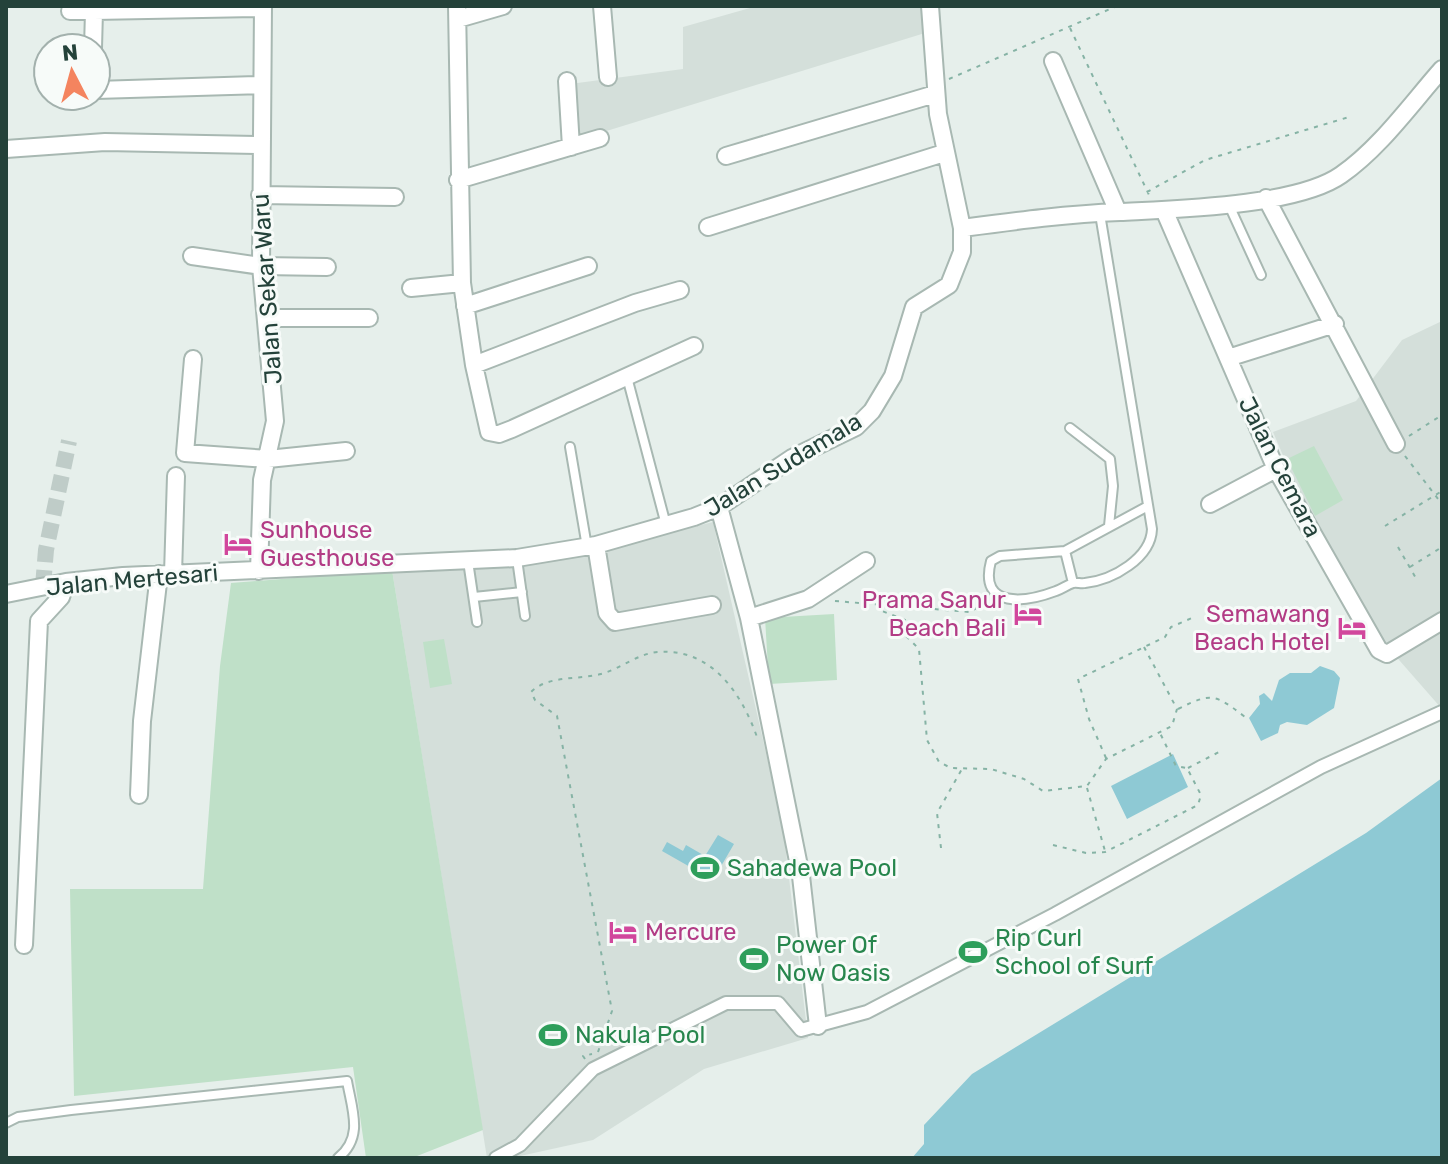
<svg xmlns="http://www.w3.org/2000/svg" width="1448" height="1164" font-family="Rubik,sans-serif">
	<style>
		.built { fill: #d4dfda }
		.green { fill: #bfe0c8 }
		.water { fill: #8ec9d4 }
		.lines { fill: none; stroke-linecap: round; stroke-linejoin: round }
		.minor-tunnel { stroke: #bfccc8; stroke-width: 16; stroke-dasharray: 16 8; stroke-linecap: butt }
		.service-casing { stroke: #a8b8b2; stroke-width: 12 }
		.pedestrian-casing { stroke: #a8b8b2; stroke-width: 16 }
		.minor-casing { stroke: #a8b8b2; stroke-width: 20 }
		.path { stroke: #86b3a5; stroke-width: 2; stroke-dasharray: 4 6; stroke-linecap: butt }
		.service { stroke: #fff; stroke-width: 8 }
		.pedestrian { stroke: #fff; stroke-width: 12 }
		.minor { stroke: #fff; stroke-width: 16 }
		.labels { text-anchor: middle; stroke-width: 6; stroke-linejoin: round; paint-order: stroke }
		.street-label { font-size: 24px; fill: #24423a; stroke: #f7fbf9 }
		.hotel-label { font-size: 24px; fill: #b23c85; stroke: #f7fbf9; text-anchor: start }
		.leisure-label { font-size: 24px; fill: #27864d; stroke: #f7fbf9; text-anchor: start }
	</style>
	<rect width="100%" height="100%" fill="#e6efeb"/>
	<path class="built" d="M757 6H923L925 33 574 141 570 84 683 69V27Z
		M1442 321V709L1343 596 1273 432 1356 401 1402 340Z
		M713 522 783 827 808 1038 704 1069 593 1140 511 1158H487L392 570 641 540Z"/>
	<path class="green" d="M1314 446 1343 500 1315 516 1287 459Z
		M392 570 483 1130 412 1158H366L353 1067 74 1096 70 889H203L220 666 231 583Z
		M834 614 837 680 769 684 765 618Z
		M444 639 452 684 430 688 423 642Z"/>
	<path class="water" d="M1320 666 1334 671 1340 678 1334 708 1307 725 1287 722 1280 725 1278 733 1261 741 1249 718 1260 704 1259 696 1264 693 1272 701 1279 680 1290 673H1311Z
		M1173 754 1188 787 1127 819 1111 786Z
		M1442 778V1158H912L924 1144V1125L972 1074 1366 833Z
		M718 835 734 844 713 880 662 851 667 842 683 851 686 845 705 856Z"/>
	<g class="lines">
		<path class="minor-tunnel" d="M43 586 46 550 69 441"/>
		<defs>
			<path id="service" d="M1228 203 1261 275
				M1100 214 1152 529C1151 558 1113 580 1085 583 1081 584 1077 582 1073 583 1067 585 1062 589 1056 591 1027 602 978 610 991 561L1000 556 1065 551 1148 506
				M627 377 666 525
				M1070 428 1110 459 1113 486 1109 526
				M570 447 587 547
				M1065 551 1073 583
				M517 559 525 616
				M468 561 477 622
				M474 597 522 592
				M6 1123 18 1117 71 1110 347 1081C352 1110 364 1137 338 1158"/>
			<path id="pedestrian" d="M496 1158 520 1145 593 1069 726 1003H778L801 1030 867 1012 1055 914 1321 767 1442 712"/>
			<path id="minor" d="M457 6 462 283 474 365 489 432 499 434 512 429 694 346
				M602 6 608 77
				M70 11H94
				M458 19 503 6
				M93 48 94 11 262 8
				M1053 61 1118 212
				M567 81 571 147
				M96 90 260 85
				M6 149 105 142 259 145
				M726 156 935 94
				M458 180 600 138
				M260 195 395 197
				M1266 198 1396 444
				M1164 210 1276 469 1379 650 1387 654 1442 621
				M708 227 944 153
				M962 228C1015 221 1067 214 1120 212 1176 209 1297 206 1341 175 1380 148 1411 104 1442 69
				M192 256 261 266 327 267
				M411 288 462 283
				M465 306 588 266
				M267 318H369
				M1228 358 1335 324
				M193 359 185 453 268 459 346 451
				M474 365 635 303 680 290
				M1210 504 1276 469
				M719 507 749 618 801 876 818 1026
				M596 545 607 613 615 622 712 605
				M259 571 262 480 275 421 261 266 263 6
				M173 574 176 476
				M6 594 66 582 123 576 517 558 596 545 694 517 719 507 792 458 856 427 872 411 893 376 914 307 949 285 962 252V228L938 114 930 6
				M749 618 808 599 866 561
				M139 795 142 721 159 574
				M24 945 39 621 61 597 66 582"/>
		</defs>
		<use href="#service" class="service-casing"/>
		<use href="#pedestrian" class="pedestrian-casing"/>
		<use href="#minor" class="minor-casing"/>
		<path class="path" d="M1070 28 1150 197
			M949 79 1117 6
			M1147 192 1205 160 1349 117
			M1409 436 1442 415
			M1405 456 1442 504
			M1385 526 1442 491
			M1398 547 1417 580
			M1410 567 1442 547
			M835 601 970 612 988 601
			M878 603 882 611 905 620 906 636 919 649 927 740 939 762 951 768 991 769 1024 779 1043 791 1087 786 1106 759 1172 726 1177 709 1144 647
			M1178 709C1212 692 1215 694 1245 717
			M1106 758 1089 719 1078 679 1165 637 1171 627 1192 618
			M1188 768 1219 752
			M1087 788 1105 851
			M1053 845 1086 853 1105 852 1198 805 1201 795 1187 768 1176 766 1160 733
			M941 848 937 813 962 769
			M598 1052 612 1011 557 716 535 700 531 692C548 675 578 680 601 674 620 669 639 653 658 652 711 648 741 692 757 737
			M585 1059 583 1056 592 1054"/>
		<use href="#service" class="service"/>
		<use href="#pedestrian" class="pedestrian"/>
		<use href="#minor" class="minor"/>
	</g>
	<defs>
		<symbol id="hotel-bare" viewBox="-9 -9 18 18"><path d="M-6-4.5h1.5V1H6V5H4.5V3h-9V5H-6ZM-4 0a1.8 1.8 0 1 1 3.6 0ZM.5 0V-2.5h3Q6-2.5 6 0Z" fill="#d1479c" stroke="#f7fbf9" stroke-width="2.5" paint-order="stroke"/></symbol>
		<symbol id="stadium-bare" viewBox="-9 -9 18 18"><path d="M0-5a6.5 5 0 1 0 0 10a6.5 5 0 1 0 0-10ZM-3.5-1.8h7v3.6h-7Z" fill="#2e9e5b" stroke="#f7fbf9" stroke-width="2.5" paint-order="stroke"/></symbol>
	</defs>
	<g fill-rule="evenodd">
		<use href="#hotel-bare" x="218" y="524" width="40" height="40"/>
		<use href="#hotel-bare" x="1008" y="594" width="40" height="40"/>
		<use href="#hotel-bare" x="1332" y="608" width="40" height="40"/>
		<use href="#stadium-bare" x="685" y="848" width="40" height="40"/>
		<use href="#hotel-bare" x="603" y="912" width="40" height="40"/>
		<use href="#stadium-bare" x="953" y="932" width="40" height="40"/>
		<use href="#stadium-bare" x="734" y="939" width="40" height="40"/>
		<use href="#stadium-bare" x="533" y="1015" width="40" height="40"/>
	</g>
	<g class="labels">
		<g class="street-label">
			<text transform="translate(267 289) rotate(-94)" y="8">Jalan Sekar Waru</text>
			<text transform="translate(783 465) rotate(-31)" y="8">Jalan Sudamala</text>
			<text transform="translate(1280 467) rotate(63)" y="8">Jalan Cemara</text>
			<text transform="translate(132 580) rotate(-5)" y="8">Jalan Mertesari</text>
		</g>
		<g class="hotel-label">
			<text x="260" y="538">Sunhouse<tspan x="260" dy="28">Guesthouse</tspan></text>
			<text x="1006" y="608" text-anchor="end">Prama Sanur<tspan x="1006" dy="28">Beach Bali</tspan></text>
			<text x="1330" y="622" text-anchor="end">Semawang<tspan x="1330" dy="28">Beach Hotel</tspan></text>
			<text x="645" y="940">Mercure</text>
		</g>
		<g class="leisure-label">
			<text x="727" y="876">Sahadewa Pool</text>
			<text x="995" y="946">Rip Curl<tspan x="995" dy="28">School of Surf</tspan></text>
			<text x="776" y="953">Power Of<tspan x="776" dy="28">Now Oasis</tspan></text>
			<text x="575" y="1043">Nakula Pool</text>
		</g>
	</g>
	<rect width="1448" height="1164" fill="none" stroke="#24423a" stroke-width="16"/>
	<g transform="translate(72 72) rotate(354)"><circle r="38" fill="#f7fbf9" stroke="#a3b1ad" stroke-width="2"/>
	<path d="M0-6L14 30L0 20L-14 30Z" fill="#f4845f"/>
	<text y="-12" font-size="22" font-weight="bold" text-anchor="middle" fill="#24423a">N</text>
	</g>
</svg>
